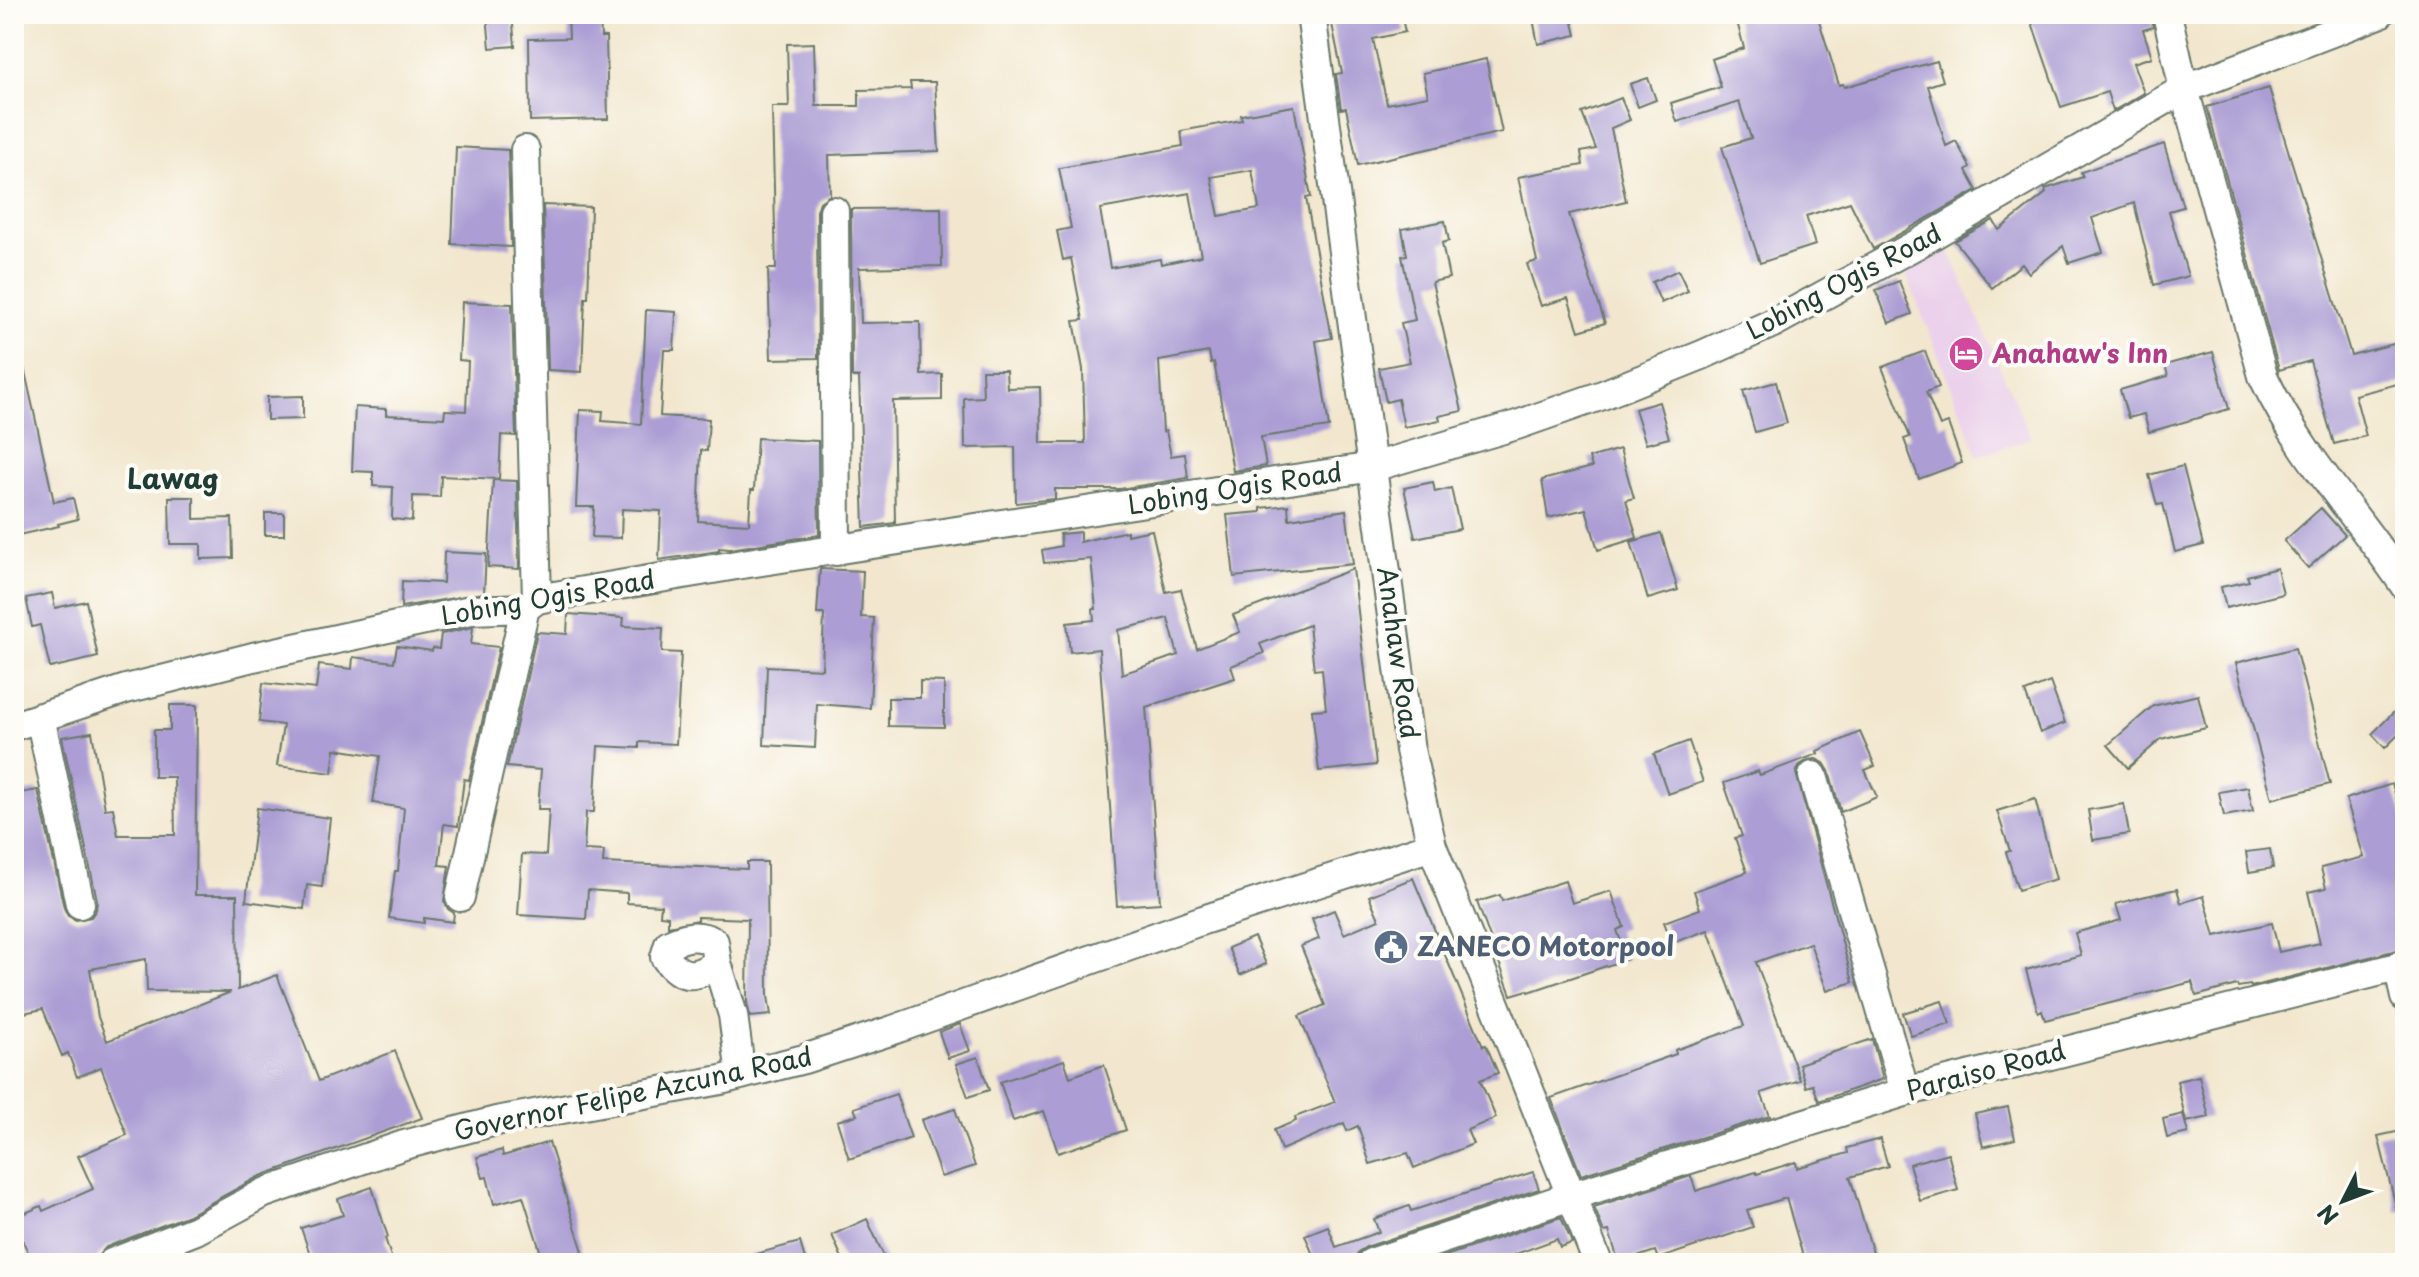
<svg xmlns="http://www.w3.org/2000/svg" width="2419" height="1277" font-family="'Playpen Sans',sans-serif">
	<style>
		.built { fill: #ebd1eb }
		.building { fill: #ac9ed4; fill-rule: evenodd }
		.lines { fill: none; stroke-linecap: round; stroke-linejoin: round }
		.minor-casing { stroke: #69786a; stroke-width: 32 }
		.minor { stroke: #fff; stroke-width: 28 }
		.labels { text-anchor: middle; stroke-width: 8; stroke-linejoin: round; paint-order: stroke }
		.street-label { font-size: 26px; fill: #1f3d34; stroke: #fdfcf7 }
		.hotel-label { font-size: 26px; font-weight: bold; fill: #b23c85; stroke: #fdfcf7; text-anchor: start }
		.service-label { font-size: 26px; font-weight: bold; fill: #4e5e75; stroke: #fdfcf7; text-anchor: start }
		.neighbourhood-label { font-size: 28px; font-weight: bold; fill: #1f3d34; stroke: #fdfcf7 }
	</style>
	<rect width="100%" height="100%" fill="#fdfcf7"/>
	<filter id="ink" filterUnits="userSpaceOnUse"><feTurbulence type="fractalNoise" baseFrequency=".0125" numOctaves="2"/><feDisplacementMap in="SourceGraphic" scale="16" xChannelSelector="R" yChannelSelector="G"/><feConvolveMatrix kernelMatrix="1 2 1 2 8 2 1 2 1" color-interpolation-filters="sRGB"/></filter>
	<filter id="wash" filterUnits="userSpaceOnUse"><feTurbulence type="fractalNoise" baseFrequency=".006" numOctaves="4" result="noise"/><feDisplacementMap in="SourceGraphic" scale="32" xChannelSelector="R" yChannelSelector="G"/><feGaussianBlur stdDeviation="1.8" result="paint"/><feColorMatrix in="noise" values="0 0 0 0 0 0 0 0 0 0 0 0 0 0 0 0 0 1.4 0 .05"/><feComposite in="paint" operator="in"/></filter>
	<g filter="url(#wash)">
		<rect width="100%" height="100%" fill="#f2e7ce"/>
		<path class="built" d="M1946 244 2031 438 1978 456 1904 269Z"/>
		<g id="blocks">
			<path class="building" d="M487 14H512L515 46 490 48Z
				M568 14H600L601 37H606L608 119 530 121 529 39 569 38Z
				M1361 14H1401L1405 32 1373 39 1387 104 1428 96 1423 73 1486 59 1502 132 1358 165 1346 108 1341 109 1336 74 1342 73 1332 24 1362 18Z
				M1532 14H1571L1576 35 1538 44Z
				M1735 14H1817L1839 85 1843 84 1844 87 1937 61 1943 81 1928 86 1946 146 1956 141 1970 167 1966 170 1977 190 1873 249 1850 202 1806 216 1815 245 1760 263 1722 147 1751 138 1739 102 1677 122 1671 103 1721 87 1712 59 1744 48Z
				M2029 14H2150L2153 27 2143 30 2152 57 2133 63 2144 93 2113 111 2107 92 2061 107Z
				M814 43 816 106H859V90L911 89 910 82H935L939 151 829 155 830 195 820 202 817 211 818 358 771 359 768 269H776L772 107H789L787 44Z
				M1648 78 1656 100 1638 107 1630 84Z
				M2269 88 2351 355 2405 341V382L2355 395 2366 436 2334 444 2310 361 2279 370 2207 107Z
				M1621 98 1630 120 1611 128 1626 201 1569 214 1605 323 1579 331 1568 298 1541 306 1527 264 1537 261 1518 177 1583 165 1581 152 1596 149 1582 113Z
				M1294 106 1311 197 1306 198 1332 338 1316 341 1329 427 1261 437 1266 466 1233 471 1214 362 1211 363 1209 352 1159 361 1163 432 1166 431 1171 456 1185 454 1188 478 1120 489H1055V499L1016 503 1015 447 965 448 964 398 983 397 982 370H1006L1007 388 1040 387 1041 443H1085L1083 369 1074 321 1083 320 1071 258 1063 260 1057 231 1071 228 1059 168 1183 146 1181 131 1242 120 1241 115ZM1252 170 1259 209 1219 216 1211 177ZM1190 193 1201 256 1161 264 1160 259 1110 268 1100 209Z
				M2164 144 2183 207 2169 211 2188 276 2154 285 2134 203 2092 218 2103 252 2069 263 2063 246 2029 273 2022 264 1992 288 1955 241 1993 220 1999 230 2046 193 2045 189 2083 177 2081 172Z
				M456 147 508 150 511 247 452 244Z
				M543 205 591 207 588 298H585L582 372 548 370Z
				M941 208 942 266 859 268 861 323 920 322 921 375 942 374V400L893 401 895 523 864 527 859 377H852L851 209Z
				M1445 221 1449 241 1442 243 1449 278 1432 282 1462 411 1439 416 1440 420 1404 427 1398 399 1386 402 1379 368 1410 362 1401 323 1415 320 1402 256 1407 255 1402 229Z
				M1678 270 1688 291 1661 303 1652 282Z
				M1899 281 1912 314 1889 323 1876 290Z
				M462 302 512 304 516 436 501 435 499 479 441 476 440 497 413 496 412 521 392 519 393 487 373 486V472L352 471 355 407 386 409V415L444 418 445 410 466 411 468 361 459 360Z
				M646 310 676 312 674 350H664L660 416 709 419 707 451 701 450 698 521 749 524 751 490H754L757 438 818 441 819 535 730 549 719 548V551L659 560 661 511 622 509 621 538 592 537 594 507H576L580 410 603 411 602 421 641 424Z
				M1925 351 1939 387 1926 392 1940 426 1948 423 1962 463 1919 479 1904 439 1910 437 1882 367Z
				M2213 352 2229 409 2149 432 2144 414 2128 418 2120 390 2168 376 2165 365Z
				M23 363 54 502 73 498 78 519 58 524 59 526 14 536V364Z
				M1776 382 1787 423 1755 432 1743 391Z
				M303 396V419L267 420V397Z
				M1659 402 1669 438 1646 444 1635 409Z
				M1620 449 1634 498 1626 500 1637 538 1598 550 1586 509 1548 518 1542 480 1592 467 1589 458Z
				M2183 466 2203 545 2175 552 2163 504 2157 505 2149 475Z
				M493 480 517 481 519 569 488 567Z
				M1433 482 1435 492 1451 488 1460 529 1415 538 1404 488Z
				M169 497H194V519L232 518 233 558 201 559V544H170Z
				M1288 505 1289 519 1346 510 1353 564 1234 577 1227 515 1261 512V508Z
				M2321 508 2345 535 2308 568 2284 541Z
				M265 513H284V535H265Z
				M1152 530 1166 592 1181 589 1197 649 1240 632 1233 615 1353 569 1376 765 1319 771 1312 710 1326 709 1322 669 1314 670 1309 625 1260 644 1264 653 1231 666 1235 678 1146 707 1160 903 1117 906 1099 649 1070 652 1067 623 1094 620 1093 609H1096L1091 559 1044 563 1042 550 1061 546 1060 534 1080 532V542L1127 531V535ZM1168 618 1178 655 1122 674 1118 630Z
				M1661 533 1678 590 1648 599 1631 542Z
				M444 552 486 554 484 593 401 607 402 581 443 583Z
				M2277 568 2283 594 2226 608 2221 587 2249 581 2247 576Z
				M820 569 863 571 861 617 874 618 870 708 817 704 815 748 764 745 767 666 822 669 824 614H817Z
				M52 593 55 608 86 601 98 657 50 668 40 625 32 627 26 598Z
				M568 614 624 618 623 626 663 628 662 652 681 653 676 744 639 742V748L598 746 594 812H586L584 850 604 851 603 863 747 869V862H767L768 996 771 1015 750 1017 747 1002 748 919 698 917V920L668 926V916L660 915 661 905 627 903V893L588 890 586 919 518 915 522 854 546 855 549 809H538L541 770 507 767 537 632 567 634Z
				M473 627 471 644 499 647 469 780 464 779 458 826 444 824 439 865 449 866 444 901 448 909 454 913 453 922 424 918V923L389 918 395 871H398L404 808 373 803 380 756 335 749 332 773 277 766 283 725 259 722 263 683 316 689 319 665 352 669 353 657 394 662 397 646 432 651 433 648 439 649 441 634Z
				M2295 648 2330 784 2272 799 2236 663Z
				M920 681 944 682V727L888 726V698H920Z
				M2050 682 2065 723 2040 733 2025 692Z
				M2198 695 2206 728 2161 739 2128 768 2108 745 2153 706Z
				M2405 701V728L2385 748 2372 734Z
				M170 705H197L195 895H237L238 990 277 975 319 1081 395 1051 422 1118 258 1177 189 1215 106 1247 96 1259 87 1263H33L21 1237 14 1240V1218L41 1206 43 1211 93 1189 78 1156 127 1135 101 1067 77 1077 68 1053 62 1056 43 1009 14 1015V794L38 790 64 908 68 916 76 920 91 917 96 910 97 900 62 737 92 732 105 809 113 808 118 835H175L174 777H154V730H170ZM146 959 147 991 231 992 107 1041 98 1017 90 969Z
				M1860 732 1875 766 1865 770 1877 797 1841 812 1829 771 1824 763 1816 759 1808 760 1800 765 1796 773 1853 982 1827 991 1810 943 1756 962 1800 1080 1761 1093 1770 1116 1581 1175 1551 1098 1676 1054 1675 1050 1744 1026 1708 930 1672 943 1664 922 1700 909 1694 891 1747 872 1735 838 1742 836 1724 783 1758 771 1760 775 1818 754 1817 751Z
				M1689 741 1703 782 1668 794 1654 754Z
				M2392 784 2405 825V948L2251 987 2250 985 2238 987 2237 985 2196 996 2192 982 2045 1020 2042 1010 2038 1012 2026 970 2081 955 2075 933 2121 920 2116 904 2142 897 2177 889 2181 903 2204 896 2215 936 2272 923 2279 952 2320 943 2308 892 2326 888 2321 868 2364 857 2346 799Z
				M2248 787 2253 811 2224 816 2219 792Z
				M2035 799 2056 879 2018 890 2006 852 2010 851 1997 811Z
				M2124 804 2129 834 2093 840 2088 810Z
				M257 808 330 818 322 887 307 885 304 909 246 901Z
				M2270 849 2273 868 2249 872 2246 852Z
				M1413 878 1483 1046 1486 1045 1498 1073 1480 1080 1496 1118 1467 1130 1473 1144 1414 1168 1408 1153 1370 1164 1358 1126 1347 1131 1344 1123 1281 1150 1274 1130 1296 1121 1295 1117 1335 1102 1299 1016 1325 1005 1301 946 1319 939 1312 919 1334 910 1344 934 1379 919 1369 896Z
				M1565 881 1572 903 1611 891 1624 927 1617 930 1627 959 1529 992 1528 990 1511 995 1477 902 1500 895 1502 901Z
				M1254 937 1266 964 1240 975 1228 948Z
				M1942 1001 1950 1024 1911 1036 1903 1013Z
				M960 1024 970 1051 948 1058 939 1032Z
				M1872 1039 1883 1079 1819 1101 1813 1085 1806 1087 1799 1064Z
				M978 1057 989 1090 968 1097 956 1064Z
				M1064 1060 1070 1077 1104 1065 1126 1130 1058 1153 1044 1111 1013 1121 1000 1082Z
				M2199 1076 2209 1117 2186 1122 2177 1081Z
				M896 1094 911 1138 849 1159 837 1121 857 1115 854 1108Z
				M2008 1107 2015 1139 1983 1147 1975 1114Z
				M955 1109 975 1166 941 1177 921 1120Z
				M2183 1114 2188 1133 2167 1138 2163 1119Z
				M2405 1130V1210L2397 1211 2378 1136Z
				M1880 1139 1888 1166 1850 1177 1876 1263H1805L1786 1198 1747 1210 1753 1227 1658 1259 1655 1251 1619 1263 1609 1231 1604 1232 1594 1207 1691 1176 1696 1191 1756 1172 1757 1174 1796 1162 1797 1168 1848 1153 1847 1148Z
				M549 1142 584 1255 560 1263H544L523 1196 494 1204 487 1177 483 1178 477 1157 502 1150 503 1156Z
				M1948 1153 1958 1190 1920 1201 1909 1164Z
				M1533 1172 1539 1189 1366 1247 1358 1252 1354 1263H1299V1260L1313 1255 1305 1235 1328 1226 1336 1247 1379 1232 1374 1219 1409 1206 1411 1211Z
				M372 1187 388 1237 385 1238 393 1263H313L301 1228 343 1215 338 1199Z
				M1561 1217 1572 1243 1560 1247 1557 1239 1510 1256 1512 1263H1425Z
				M867 1219 887 1263H844L832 1235Z
				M800 1242 806 1263H746L745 1257Z"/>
		</g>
	</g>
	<g filter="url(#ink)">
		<use href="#blocks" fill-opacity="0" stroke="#69786a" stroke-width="2"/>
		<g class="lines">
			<defs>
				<path id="minor" d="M1311 14 1410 750 1432 846 1598 1263
					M2167 14 2184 89 2263 376C2299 454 2358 516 2405 586
					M525 150 537 599
					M834 211 836 551
					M40 717 80 904
					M14 726 126 689 253 657 471 610 525 608 537 599 742 564 1373 467 1517 425 1600 396 1702 355 1773 323 1919 243 2184 89 2379 14
					M1813 776 1905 1092
					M460 897 525 608
					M717 963C696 978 681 980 665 957L669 944C685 936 698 933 714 942L717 963 733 1015 741 1075
					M2398 966 2405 997
					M112 1263 196 1230 264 1193 404 1145 496 1121 721 1080 804 1059 893 1030 1203 920 1432 846
					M1371 1263 1571 1196 1905 1092 2405 965"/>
			</defs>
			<use href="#minor" class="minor-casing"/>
			<use href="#minor" class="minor"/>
		</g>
	</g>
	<defs>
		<symbol id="hotel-disc" viewBox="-11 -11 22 22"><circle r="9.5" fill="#d1479c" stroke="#fdfcf7"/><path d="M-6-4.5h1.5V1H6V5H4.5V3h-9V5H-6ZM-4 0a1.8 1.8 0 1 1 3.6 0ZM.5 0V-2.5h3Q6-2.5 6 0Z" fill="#fff"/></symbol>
		<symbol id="civic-disc" viewBox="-11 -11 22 22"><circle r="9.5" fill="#5c6f8a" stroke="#fdfcf7"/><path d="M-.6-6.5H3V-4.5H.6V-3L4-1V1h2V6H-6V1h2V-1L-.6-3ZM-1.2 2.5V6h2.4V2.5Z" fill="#fff"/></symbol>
	</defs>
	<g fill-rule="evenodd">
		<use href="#hotel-disc" x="1946" y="334" width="40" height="40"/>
		<use href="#civic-disc" x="1371" y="927" width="40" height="40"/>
	</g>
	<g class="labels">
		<g class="street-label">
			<text transform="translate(1844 282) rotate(-28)" y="9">Lobing Ogis Road</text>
			<text transform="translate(1235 489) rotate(-9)" y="9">Lobing Ogis Road</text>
			<text transform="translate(548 598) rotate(-10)" y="9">Lobing Ogis Road</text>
			<text transform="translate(1398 653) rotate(82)" y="9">Anahaw Road</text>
			<text transform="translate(1986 1071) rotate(-15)" y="9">Paraiso Road</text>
			<text transform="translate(633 1094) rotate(-12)" y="9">Governor Felipe Azcuna Road</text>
		</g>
		<g class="hotel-label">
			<text x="1992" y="363">Anahaw's Inn</text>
		</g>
		<g class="service-label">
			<text x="1417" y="956">ZANECO Motorpool</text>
		</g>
		<g class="neighbourhood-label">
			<text x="173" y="489">Lawag</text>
		</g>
	</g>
	<rect width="2419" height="1277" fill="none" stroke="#fdfcf7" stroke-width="48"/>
	<g transform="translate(2343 1201) rotate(228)" stroke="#fdfcf7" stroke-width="6" paint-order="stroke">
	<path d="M0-6L14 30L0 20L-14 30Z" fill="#1f3d34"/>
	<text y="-12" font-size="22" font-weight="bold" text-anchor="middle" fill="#1f3d34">N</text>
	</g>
</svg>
